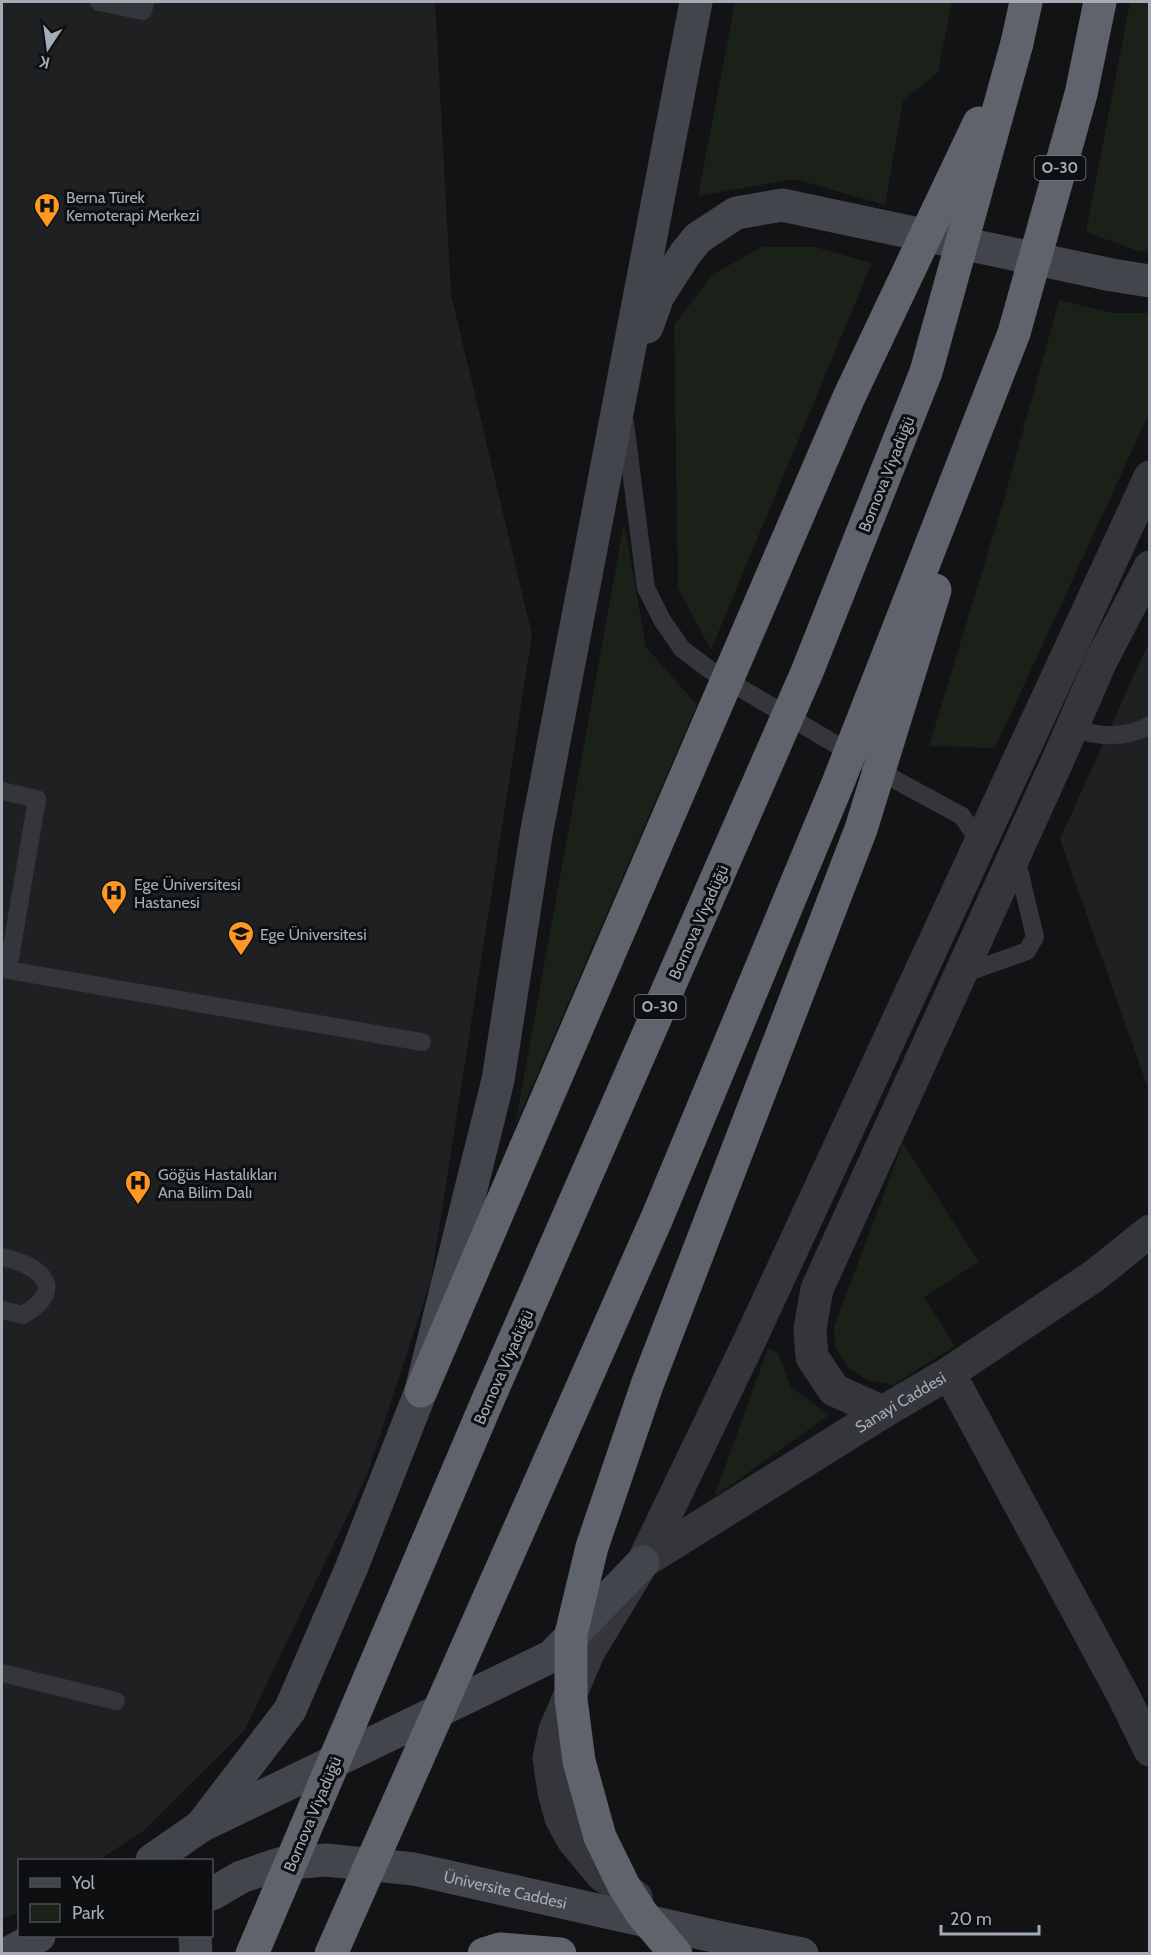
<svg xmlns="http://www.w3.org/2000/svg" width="1151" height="1955" font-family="Cabin,sans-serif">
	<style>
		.built { fill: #1f2022 }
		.green { fill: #192119 }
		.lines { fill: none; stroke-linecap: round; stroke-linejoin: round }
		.service { stroke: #34363b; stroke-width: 18 }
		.minor { stroke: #34363b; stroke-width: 33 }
		.tertiary { stroke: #34363b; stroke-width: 33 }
		.secondary { stroke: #42454b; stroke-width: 33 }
		.motorway { stroke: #5f646c; stroke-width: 33 }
		.motorway-bridge { stroke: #5f646c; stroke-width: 33 }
		.labels { text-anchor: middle; stroke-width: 6; stroke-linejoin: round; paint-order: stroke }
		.shield { fill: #0e0f10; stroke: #777d85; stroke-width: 1.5 }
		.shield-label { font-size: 15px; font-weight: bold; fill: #a4acb7 }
		.poi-label { font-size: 16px; fill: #a4acb7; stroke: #0e0f10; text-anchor: start }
		.street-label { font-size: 16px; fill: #a4acb7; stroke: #0e0f10 }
	</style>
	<rect width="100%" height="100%" fill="#131315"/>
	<path class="built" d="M2 2H435L451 294 532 635 431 1280 367 1475 244 1731 143 1831 99 1860H20L19 1913 2 1918Z
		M1149 642V1091L1060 839Z"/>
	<path class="green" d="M735 2H952L938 72 903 101 885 205 795 179 698 196Z
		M1130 2H1150V251L1141 252 1086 232Z
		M762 247H815L872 263 711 650 678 588 674 325 713 274Z
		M1059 300 1113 313H1149V414L995 748 929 746 1002 506Z
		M624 523 646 647 697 705 515 1126Z
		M903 1143 979 1262 924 1297 955 1346 893 1385 867 1380 848 1367 835 1346 834 1327Z
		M768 1348 778 1353 791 1387 829 1415 714 1497Z"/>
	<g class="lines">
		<path class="service" d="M99 2 143 11 145 2
			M625 423 646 588 662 620 682 649 710 670 901 783 962 816 980 843
			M1072 728C1097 737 1126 739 1150 725
			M2 791 37 799 8 970 422 1042
			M960 975 1027 951 1035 937 1016 857
			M2 1257C39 1265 69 1288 23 1315L2 1310
			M2 1673 116 1701"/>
		<path class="minor" d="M949 1373 1123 1695 1150 1750"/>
		<g class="tertiary">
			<path d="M883 1412 834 1390 812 1357 810 1329 817 1289 1057 762 1101 661 1150 567"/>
			<path id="s1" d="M643 1562 883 1412 949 1373 1094 1276 1150 1231"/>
			<path d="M636 1897 602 1875 573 1840 561 1818 554 1792 549 1758 555 1730 589 1651 643 1562 749 1342 1150 477"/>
		</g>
		<g class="secondary">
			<path d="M647 327 658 296 685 254 698 238 736 213 782 205 1112 275 1150 281"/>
			<path d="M201 1826 290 1710 351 1569 421 1391 498 1080 536 835 696 2"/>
			<path d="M152 1860 201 1826 552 1656 643 1562"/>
			<path id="s2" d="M212 1894 241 1877 279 1864 326 1860 414 1869 727 1939 802 1954"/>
			<path d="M195 1936 196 1954"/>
			<path d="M7 1954 39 1936"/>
		</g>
		<path class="motorway" d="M1017 43 1026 2
			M421 1391 525 1149
			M484 1954 500 1949 560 1954"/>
		<path class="motorway-bridge" d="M525 1149 849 397 979 123
			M252 1954 487 1402 807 672 926 372 1017 43
			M331 1954 657 1218 838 783 1014 333 1081 94 1100 2
			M676 1954 642 1914 624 1886 600 1837 579 1761 571 1699V1634L592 1547 647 1385 861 829 935 590"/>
	</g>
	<defs>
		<symbol id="hospital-pin" viewBox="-11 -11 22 30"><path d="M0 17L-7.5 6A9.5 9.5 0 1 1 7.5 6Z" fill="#ff9822" stroke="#0e0f10"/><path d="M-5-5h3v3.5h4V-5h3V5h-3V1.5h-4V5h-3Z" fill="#111"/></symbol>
		<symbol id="university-pin" viewBox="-11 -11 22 30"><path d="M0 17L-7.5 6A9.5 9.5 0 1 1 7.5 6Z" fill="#ff9822" stroke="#0e0f10"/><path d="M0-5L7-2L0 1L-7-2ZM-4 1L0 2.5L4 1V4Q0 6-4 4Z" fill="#111"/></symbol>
	</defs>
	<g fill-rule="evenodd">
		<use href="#hospital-pin" x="32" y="191" width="30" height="40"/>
		<use href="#hospital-pin" x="99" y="878" width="30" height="40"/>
		<use href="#university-pin" x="226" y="919" width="30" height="40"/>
		<use href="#hospital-pin" x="123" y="1168" width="30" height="40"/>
	</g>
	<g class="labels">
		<g class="shield">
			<rect x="1034.5" y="156" width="51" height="24" rx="4.5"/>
			<rect x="634.5" y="995" width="51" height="24" rx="4.5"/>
		</g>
		<g class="shield-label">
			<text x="1060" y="173">O-30</text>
			<text x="660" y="1012">O-30</text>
		</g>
		<g class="poi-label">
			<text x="66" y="203">Berna Türek<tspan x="66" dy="18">Kemoterapi Merkezi</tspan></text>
			<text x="134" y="890">Ege Üniversitesi<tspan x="134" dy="18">Hastanesi</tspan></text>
			<text x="260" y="940">Ege Üniversitesi</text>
			<text x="158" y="1180">Göğüs Hastalıkları<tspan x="158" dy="18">Ana Bilim Dalı</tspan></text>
		</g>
		<g class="street-label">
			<text transform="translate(886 474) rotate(-68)" y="6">Bornova Viyadüğü</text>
			<text transform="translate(698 922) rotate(-66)" y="6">Bornova Viyadüğü</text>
			<text transform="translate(503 1367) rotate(-66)" y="6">Bornova Viyadüğü</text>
			<text dy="6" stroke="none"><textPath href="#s1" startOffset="303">Sanayi Caddesi</textPath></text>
			<text transform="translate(312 1814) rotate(-67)" y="6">Bornova Viyadüğü</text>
			<text dy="6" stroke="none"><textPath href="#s2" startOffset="303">Üniversite Caddesi</textPath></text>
		</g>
	</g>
	<rect width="1151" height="1955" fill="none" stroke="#a4acb7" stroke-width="6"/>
	<rect x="18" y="1859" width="195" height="78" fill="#0e0f10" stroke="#4a4e53" stroke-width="1.5"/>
	<rect x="30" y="1878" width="30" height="9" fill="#42454b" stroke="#4a4e53" stroke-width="1.5"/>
	<text x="72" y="1889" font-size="18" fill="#a4acb7">Yol</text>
	<rect x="30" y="1904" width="30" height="18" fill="#192119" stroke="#4a4e53" stroke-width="1.5"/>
	<text x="72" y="1919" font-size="18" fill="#a4acb7">Park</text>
	<g transform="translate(48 48) rotate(193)" stroke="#0e0f10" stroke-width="4.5" paint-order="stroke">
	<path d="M0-4.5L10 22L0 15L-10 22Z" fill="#a4acb7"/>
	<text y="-9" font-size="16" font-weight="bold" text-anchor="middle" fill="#a4acb7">K</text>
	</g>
	<path d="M941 1925v9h98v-9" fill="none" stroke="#a4acb7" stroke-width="3"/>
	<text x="950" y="1925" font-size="18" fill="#a4acb7" stroke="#0e0f10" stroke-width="4.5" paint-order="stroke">20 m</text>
</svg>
